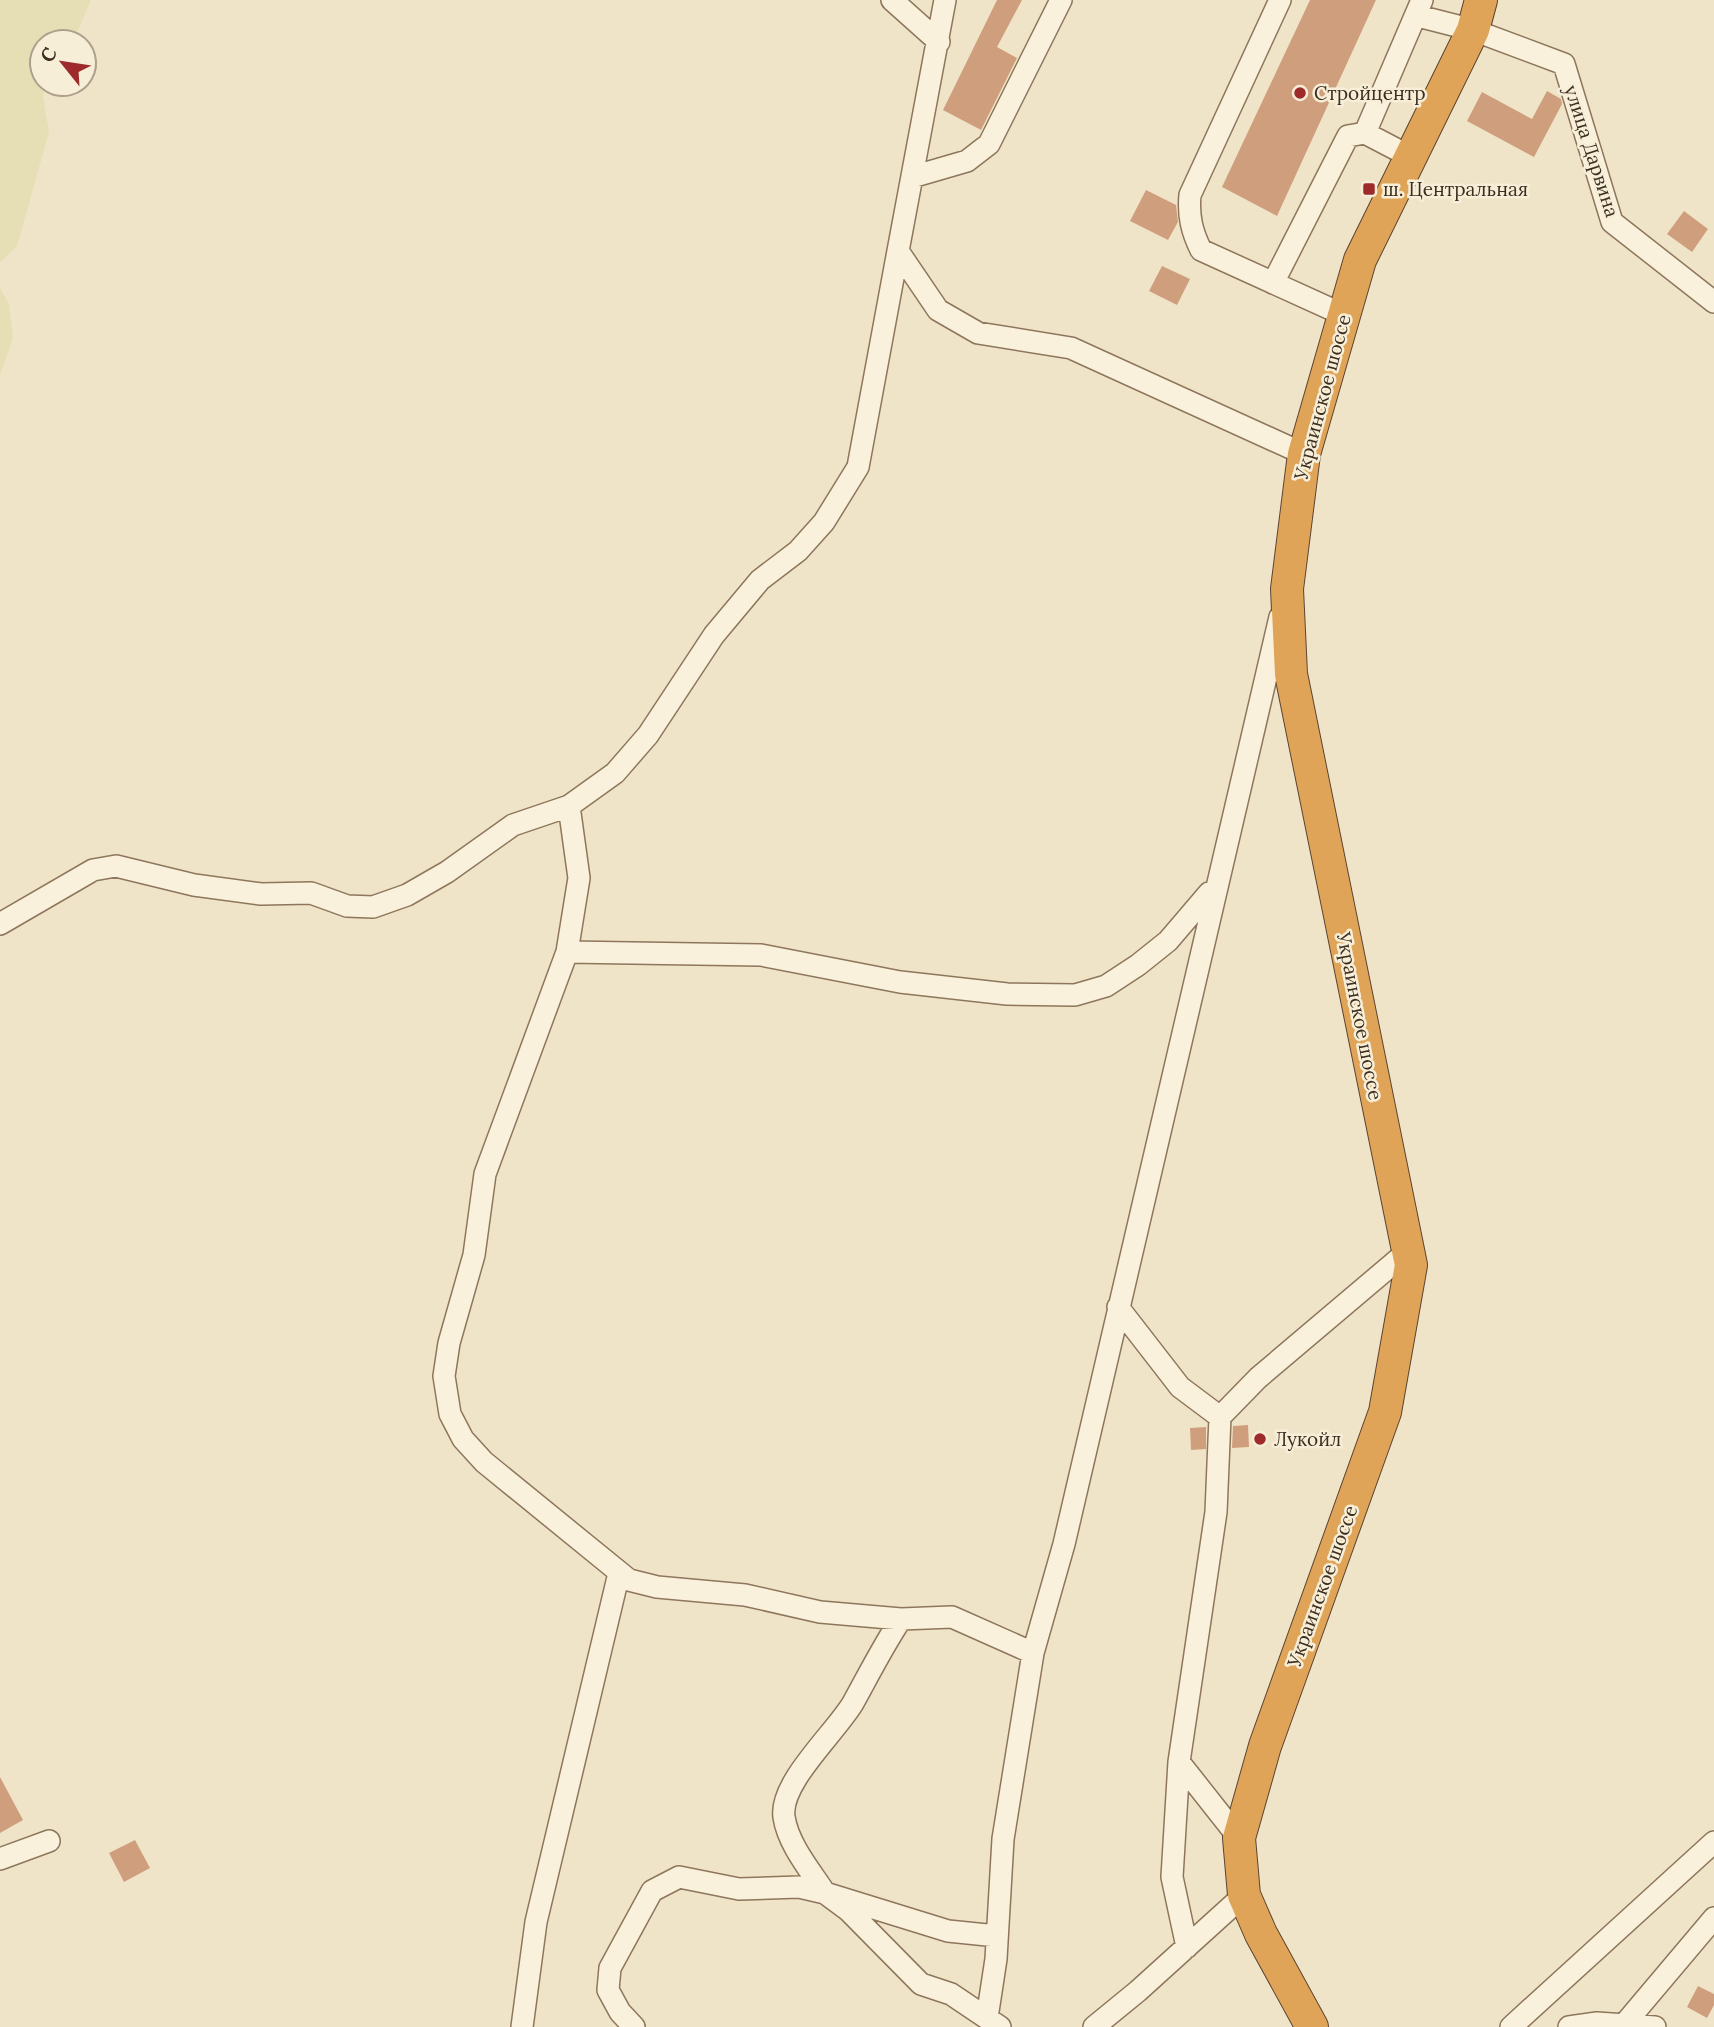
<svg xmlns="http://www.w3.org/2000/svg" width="1714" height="2027" font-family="Lora,serif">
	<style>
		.farmland { fill: #e6deb5 }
		.building { fill: #cf9f7d }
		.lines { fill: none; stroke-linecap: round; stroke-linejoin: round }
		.minor-casing { stroke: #8d765c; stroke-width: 24 }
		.highway-casing { stroke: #5b4430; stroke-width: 34 }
		.minor { stroke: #faf1dc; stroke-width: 21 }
		.highway { stroke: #e0a458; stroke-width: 32 }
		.poi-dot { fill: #9e2a2b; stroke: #f7eed8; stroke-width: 2.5 }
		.labels { text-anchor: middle; stroke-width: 5; stroke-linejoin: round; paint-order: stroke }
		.poi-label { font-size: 19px; fill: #3d2e20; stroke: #f7eed8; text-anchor: start }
		.street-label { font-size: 19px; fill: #3d2e20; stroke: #f7eed8 }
	</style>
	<rect width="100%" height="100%" fill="#f0e4c8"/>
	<path class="farmland" d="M0 0H91L73 42H42V84H45L43 97 49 132 17 246 0 262Z
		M0 288 9 304 13 338 0 375Z"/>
	<path class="building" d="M997 0H1022L997 47 1017 58 981 130 943 110Z
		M1310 0H1376L1277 216 1222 187Z
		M1547 91 1561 99 1562 104 1534 157 1467 121 1482 92 1532 119Z
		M1146 190 1176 205 1178 222 1168 240 1130 221Z
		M1684 211 1708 229 1692 252 1667 234Z
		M1162 266 1190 279 1177 305 1149 291Z
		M1248 1425 1249 1447 1232 1448 1233 1426Z
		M1206 1427V1449L1191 1450 1190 1428Z
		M0 1777 23 1820 0 1833Z
		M135 1840 150 1868 124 1882 109 1853Z
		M1698 1986 1714 1994V2005L1707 2018 1687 2007Z"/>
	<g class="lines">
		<defs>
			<path id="minor" d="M892 0 939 42
				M945 0 898 251 938 310 978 333 1071 348 1304 454
				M1280 0 1190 195C1188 216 1192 232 1201 250L1344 315
				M1418 16 1473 30 1564 64 1612 222 1714 302
				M1365 133 1422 0
				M912 177 967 161 989 144 1061 0
				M1273 283 1348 136 1365 133 1411 157
				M569 806 615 773 648 735 714 635 760 580 798 551 824 522 858 467 898 251
				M0 924 93 870 116 866 194 885 261 894 311 893 347 906 373 907 407 895 447 872 513 825 569 806 579 878 567 952 485 1174 474 1255 449 1343 444 1376 450 1414 463 1439 484 1462 629 1580 657 1587 745 1595 820 1612 901 1619C883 1646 869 1674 853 1703 836 1732 779 1783 784 1817 788 1844 810 1870 825 1893L948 1931 997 1936
				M567 952 761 955 900 982 1007 994 1075 995 1106 986 1138 965 1168 941 1209 893
				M1118 1307 1180 1387 1220 1417
				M901 1619 952 1617 1033 1653
				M1179 1762 1172 1877 1187 1947
				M1239 1838 1179 1762 1216 1512 1220 1417 1258 1378 1408 1251
				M0 1859 49 1841
				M987 2018 996 1959 1003 1839 1033 1653 1064 1544 1280 617
				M522 2027 536 1922 619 1573
				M634 2027 620 2012 608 1990 610 1968 652 1891 679 1877 739 1889 799 1887 825 1893 848 1910 921 1984 951 1994 1000 2027
				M1094 2027 1138 1991 1244 1895
				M1511 2027 1714 1842
				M1569 2027 1597 2023 1655 2027
				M1622 2027 1714 1918"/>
			<path id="highway" d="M1312 2027 1261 1934 1244 1895 1239 1838 1265 1746 1385 1412 1411 1265 1291 674 1287 589 1304 454 1360 260 1473 30 1481 0"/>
		</defs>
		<use href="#minor" class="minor-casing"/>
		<use href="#highway" class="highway-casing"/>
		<use href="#minor" class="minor"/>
		<use href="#highway" class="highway"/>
	</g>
	<g class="poi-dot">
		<circle cx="1300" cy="93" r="7"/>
		<rect x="1362" y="182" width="14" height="14" rx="3.5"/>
		<circle cx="1260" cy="1439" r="7"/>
	</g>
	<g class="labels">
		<g class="poi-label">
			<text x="1314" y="100">Стройцентр</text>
			<text x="1383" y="196">ш. Центральная</text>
			<text x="1274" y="1446">Лукойл</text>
		</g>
		<g class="street-label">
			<text transform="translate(1592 151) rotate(72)" y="7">улица Дарвина</text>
			<text transform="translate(1322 397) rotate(-75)" y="7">Украинское шоссе</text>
			<text transform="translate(1360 1016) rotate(79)" y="7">Украинское шоссе</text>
			<text transform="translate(1322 1586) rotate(-70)" y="7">Украинское шоссе</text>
		</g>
	</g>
	<g transform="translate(63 63) rotate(300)"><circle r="33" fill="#f7eed8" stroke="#ada18e" stroke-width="2"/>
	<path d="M0-5L12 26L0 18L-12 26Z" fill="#9e2a2b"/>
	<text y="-10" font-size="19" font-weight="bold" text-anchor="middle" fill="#3d2e20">С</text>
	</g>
</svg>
